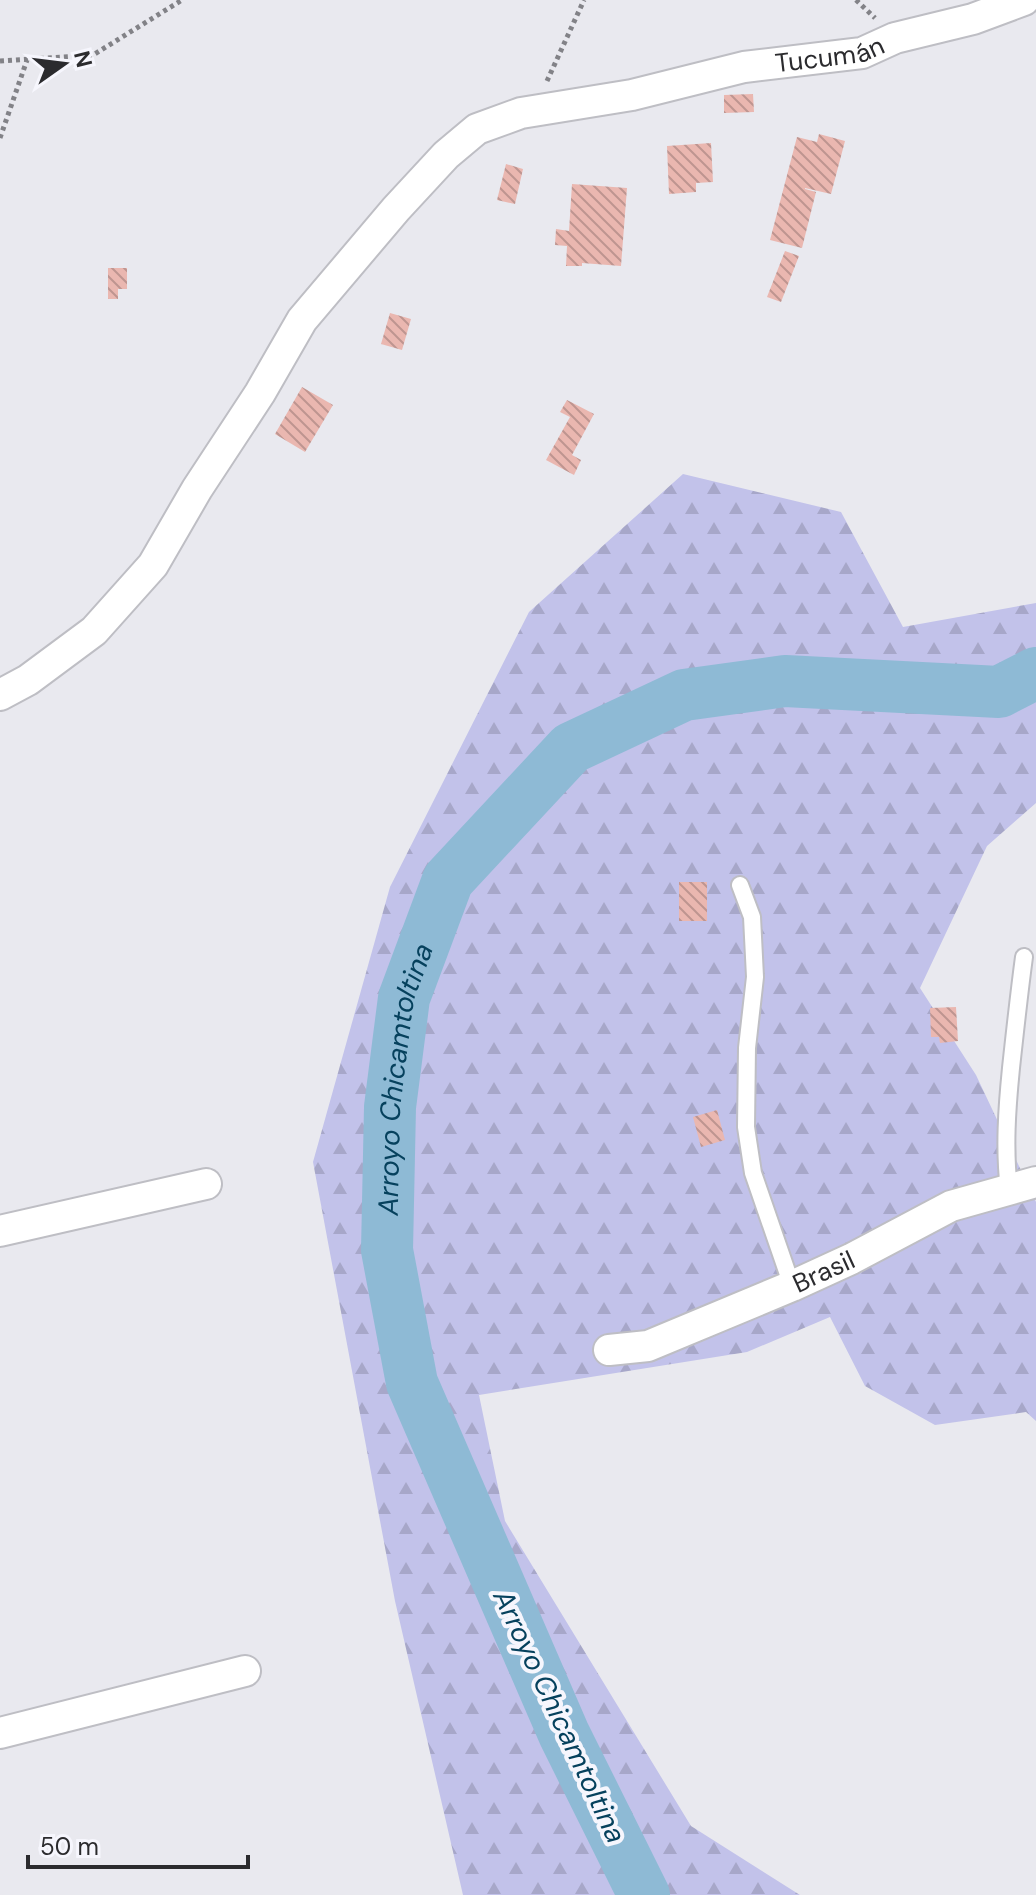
<svg xmlns="http://www.w3.org/2000/svg" width="1036" height="1895" font-family="'DM Sans',sans-serif">
	<style>
		.forest { fill: url(#forest-firs) }
		.lines { fill: none; stroke-linecap: round; stroke-linejoin: round }
		.river { stroke: #8ebad5; stroke-width: 52 }
		.building { fill: url(#building-back-hatch) }
		.lane-casing { stroke: #bebec4; stroke-width: 20 }
		.street-casing { stroke: #bebec4; stroke-width: 34 }
		.path { stroke: #828287; stroke-width: 5; stroke-dasharray: 4 4; stroke-linecap: butt }
		.lane { stroke: #fff; stroke-width: 16 }
		.street { stroke: #fff; stroke-width: 30 }
		.labels { text-anchor: middle; stroke-width: 8; stroke-linejoin: round; paint-order: stroke }
		.street-label { font-size: 26px; fill: #2b2b2e; stroke: #f6f6fd }
		.water-label { font-size: 28px; font-style: italic; fill: #06415d; stroke: #f6f6fd }
	</style>
	<defs>
		<pattern id="forest-firs" width="22" height="20" patternUnits="userSpaceOnUse" patternTransform="scale(2)"><rect width="22" height="20" fill="#c2c2ea"/><path d="M5 1l3.5 6h-7zM16 11l3.5 6h-7z" fill="#a7a7c9"/></pattern>
		<pattern id="building-back-hatch" width="6" height="6" patternUnits="userSpaceOnUse" patternTransform="scale(2)"><rect width="6" height="6" fill="#eab7b0"/><path d="M-1 5l2 2M0 0l6 6M5-1l2 2" fill="none" stroke="#be9590"/></pattern>
	</defs>
	<rect width="100%" height="100%" fill="#e9e9ef"/>
	<path class="forest" d="M683 474 841 512 903 627 1036 603V803L987 846 920 988 976 1075 1036 1202V1421L1026 1412 935 1425 865 1386 830 1317 747 1352 479 1395 505 1521 691 1826 800 1895H463L395 1601 313 1162 390 887 529 612Z"/>
	<g class="lines">
		<path class="river" id="s1" d="M644 1895 564 1734 412 1383 387 1250 390 1107 404 998 448 880 571 748 684 695 785 681 999 692 1036 673"/>
	</g>
	<path class="building" d="M753 94 754 112 724 113V95Z
		M819 134 845 141 831 194 805 188V189L816 192 802 248 770 240 797 137 817 142Z
		M711 143 713 182 696 183V192L669 194 667 146Z
		M506 164 523 169 515 204 497 200Z
		M572 184 627 188 621 266 582 263V266H566L567 246 555 245 556 229 569 231Z
		M785 251 799 256 781 302 767 297Z
		M108 268H127V289H118V299H108Z
		M390 313 411 319 402 350 381 344Z
		M302 387 333 405 305 452 275 434Z
		M567 400 594 414 572 455 581 460 574 475 546 460 570 417 560 412Z
		M679 882H707V921H679Z
		M956 1007 958 1041 940 1043 939 1037H931L930 1008Z
		M717 1110 725 1140 701 1147 693 1117Z"/>
	<g class="lines">
		<defs>
			<path id="lane" d="M740 885 752 917 755 977 747 1048 746 1127 753 1173 792 1286
				M1009 1190C1004 1149 1007 1108 1011 1068 1015 1031 1019 994 1024 957"/>
			<g id="street">
				<path id="s2" d="M0 695 28 680 94 631 153 565 197 489 260 393 302 320 396 209 446 155 477 129 521 113 632 95 744 67 862 53 895 38 973 19 1024 0"/>
				<path d="M0 1231 206 1184"/>
				<path id="s3" d="M609 1350 648 1346 792 1286 851 1259 951 1206 1036 1182"/>
				<path d="M0 1733 245 1671"/>
			</g>
		</defs>
		<use href="#lane" class="lane-casing"/>
		<use href="#street" class="street-casing"/>
		<path class="path" d="M856 0 875 18
			M0 61 93 55 182 0
			M547 81 584 0
			M0 138 27 60"/>
		<use href="#lane" class="lane"/>
		<use href="#street" class="street"/>
	</g>
	<g class="labels">
		<g class="street-label">
			<text dy="9" stroke="none"><textPath href="#s2" startOffset="1110">Tucumán</textPath></text>
			<text dy="9" stroke="none"><textPath href="#s3" startOffset="230">Brasil</textPath></text>
		</g>
		<g class="water-label">
			<text dy="10" stroke="none"><textPath href="#s1" startOffset="870">Arroyo Chicamtoltina</textPath></text>
			<text transform="translate(560 1716) rotate(65)" y="10">Arroyo Chicamtoltina</text>
		</g>
	</g>
	<g transform="translate(64 64) rotate(76)" stroke="#f6f6fd" stroke-width="6" paint-order="stroke">
	<path d="M0-6L14 30L0 20L-14 30Z" fill="#2b2b2e"/>
	<text y="-12" font-size="22" font-weight="bold" text-anchor="middle" fill="#2b2b2e">N</text>
	</g>
	<path d="M28 1855v12h220v-12" fill="none" stroke="#2b2b2e" stroke-width="4"/>
	<text x="40" y="1855" font-size="24" fill="#2b2b2e" stroke="#f6f6fd" stroke-width="6" paint-order="stroke">50 m</text>
</svg>
